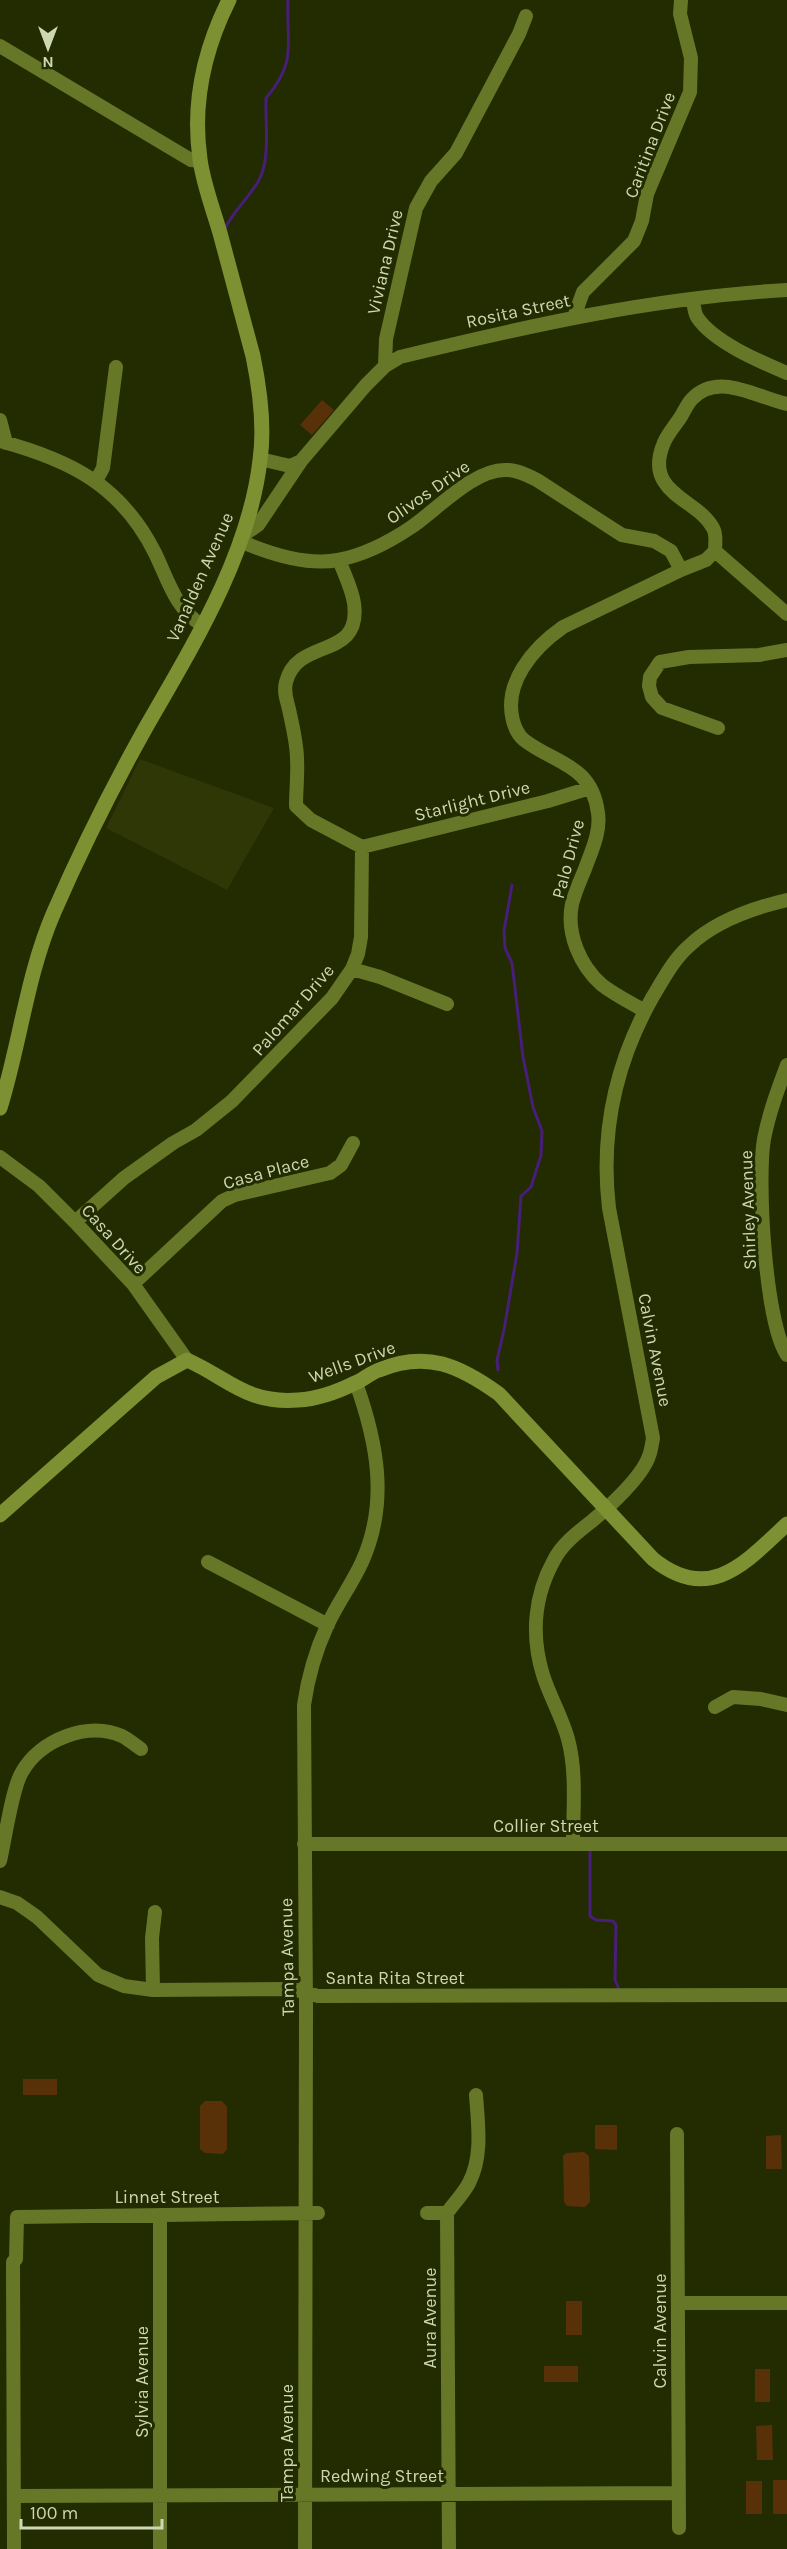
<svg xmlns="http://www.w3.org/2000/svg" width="787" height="2549" font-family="Karla,sans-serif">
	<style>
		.built { fill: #2f3707 }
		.green { fill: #583109 }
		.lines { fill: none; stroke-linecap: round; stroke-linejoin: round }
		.stream { stroke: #471e78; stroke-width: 3 }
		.minor { stroke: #677728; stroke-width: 14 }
		.major { stroke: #7d9032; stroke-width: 15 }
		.labels { text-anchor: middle; stroke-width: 6; stroke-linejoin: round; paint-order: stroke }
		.street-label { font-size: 18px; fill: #cdd7b1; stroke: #232b01 }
	</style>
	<rect width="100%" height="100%" fill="#232b01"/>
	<path class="built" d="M140 759 274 808 227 890 106 828Z"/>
	<path class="green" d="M322 400 334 410 312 435 300 425Z
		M23 2079H57V2095H23Z
		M205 2101H222L227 2107V2149L223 2154 205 2153 200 2149V2106Z
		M595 2125H617V2150L595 2149Z
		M781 2135 782 2169H766V2136Z
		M584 2152 589 2156 590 2202 585 2207 567 2206 564 2202 563 2156 566 2153Z
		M566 2301H582V2335H566Z
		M544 2366H578V2382H544Z
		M755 2369H770V2402H755Z
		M772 2425 773 2460H757L756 2426Z
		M773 2480H787V2514H773Z
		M746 2481H762V2514H746Z"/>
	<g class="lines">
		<path class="stream" d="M225 228C234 211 248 198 258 182 271 160 265 123 266 98 298 61 286 43 288 0
			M498 1370 497 1360 504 1330 517 1253 521 1196 531 1187 541 1155 542 1131 533 1107 523 1057 512 963 505 948 504 931 512 885
			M590 1849V1916L596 1920 613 1921 616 1925 615 1980 619 1989"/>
		<path class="minor" d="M0 46 191 160 200 161
			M693 299C694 305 694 312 697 317 713 342 761 362 787 373
			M574 317 583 292 634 241 642 221 647 194 690 92 691 58 680 14 681 0
			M385 366 386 339 416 208 431 181 456 153 519 34 526 16
			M0 420 6 443
			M0 441C70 460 121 485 155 553 168 580 176 610 202 625
			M260 459 290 466 301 461
			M96 481 103 468 116 367
			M242 536 258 525 301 461 366 385 385 366 400 357C527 326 656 297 787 290
			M240 541C270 554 306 566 338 560 364 555 389 542 410 528 436 511 474 468 507 470 517 470 527 475 537 480L622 535 654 541 671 551 681 570
			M715 551 787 614
			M339 560C344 573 352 589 354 603 362 661 298 636 286 682 283 694 288 702 290 714 293 728 297 745 297 759 298 775 296 790 296 806L311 820 362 847
			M718 728 662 708 652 697 649 686 650 677 660 662 689 657 759 655 787 650
			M362 847 548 801 590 788
			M352 969 380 977 447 1004
			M645 1011C631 1003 615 995 602 985 580 966 566 933 572 904 575 892 580 881 585 869 591 852 601 832 598 813 592 764 555 764 524 740 519 736 515 728 513 721 503 683 533 648 563 627L681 570 706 560 715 551C715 543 717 535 713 528 698 499 644 494 663 445 666 436 674 427 680 418 684 412 687 404 692 399 718 371 758 398 787 404
			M787 1065C778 1089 769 1113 764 1139 757 1179 765 1322 787 1355
			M0 1157 39 1186 75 1222 133 1284 187 1360
			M75 1222 124 1178 173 1143 196 1130 232 1101 332 998 352 969 358 954 361 937 362 847
			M133 1284 222 1201 235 1195 330 1173 341 1165 353 1143
			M208 1562 328 1625
			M715 1707 733 1697 761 1699 787 1705
			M304 1844H787
			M573 1844C573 1810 577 1772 568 1739 562 1717 550 1697 543 1675 531 1636 534 1596 554 1560 562 1544 578 1532 592 1521 609 1507 642 1477 649 1456 651 1451 652 1444 653 1438L609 1208C600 1132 615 1064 652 998 663 980 673 960 689 946 715 921 753 908 787 900
			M0 1861C5 1840 12 1788 22 1772 40 1740 87 1721 122 1736 128 1739 135 1745 141 1749
			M0 1897 17 1903 37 1917 98 1975 124 1986 153 1990 293 1989 318 1996 787 1995
			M153 1990 152 1938 155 1912
			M677 2134 679 2528
			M427 2213H447
			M678 2303H787
			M14 2496 679 2493
			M14 2549 13 2262 16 2259 17 2217 318 2213
			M160 2549V2216
			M305 2549 306 2007 304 1705C308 1677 315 1652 327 1626 337 1604 352 1584 362 1562 389 1502 377 1442 356 1383
			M449 2549 447 2213C454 2203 464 2193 469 2183 483 2156 478 2124 476 2095"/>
		<path class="major" d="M0 1108C20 1044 27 974 54 912 81 850 112 788 145 729 192 647 249 556 260 460 265 426 260 390 253 356 242 315 231 274 220 233 213 209 203 183 200 159 192 103 204 50 229 0
			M0 1515 156 1377 187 1360C228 1378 246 1404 298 1400 317 1399 337 1392 355 1383 363 1380 370 1373 379 1370 427 1350 460 1366 499 1394L653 1559C710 1605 746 1562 787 1524"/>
	</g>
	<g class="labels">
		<g class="street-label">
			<text transform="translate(650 145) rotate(-69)" y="6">Caritina Drive</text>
			<text transform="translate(385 262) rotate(-77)" y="6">Viviana Drive</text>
			<text transform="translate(518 311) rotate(-12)" y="6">Rosita Street</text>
			<text transform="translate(428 492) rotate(-35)" y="6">Olivos Drive</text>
			<text transform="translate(200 577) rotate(-66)" y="6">Vanalden Avenue</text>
			<text transform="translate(472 801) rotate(-14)" y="6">Starlight Drive</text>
			<text transform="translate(568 859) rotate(-75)" y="6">Palo Drive</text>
			<text transform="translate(293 1010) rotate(-49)" y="6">Palomar Drive</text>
			<text transform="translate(266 1172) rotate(-15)" y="6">Casa Place</text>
			<text transform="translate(748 1210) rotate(-92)" y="6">Shirley Avenue</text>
			<text transform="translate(114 1239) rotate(48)" y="6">Casa Drive</text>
			<text transform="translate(655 1350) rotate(79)" y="6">Calvin Avenue</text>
			<text transform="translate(352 1362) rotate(-20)" y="6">Wells Drive</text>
			<text x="546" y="1832">Collier Street</text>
			<text transform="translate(287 1957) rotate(-91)" y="6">Tampa Avenue</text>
			<text x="395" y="1984">Santa Rita Street</text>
			<text x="167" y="2203">Linnet Street</text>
			<text transform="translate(430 2318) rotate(-90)" y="6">Aura Avenue</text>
			<text transform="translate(660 2331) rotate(-90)" y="6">Calvin Avenue</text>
			<text transform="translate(142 2382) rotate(-90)" y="6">Sylvia Avenue</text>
			<text transform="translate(287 2443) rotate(-90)" y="6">Tampa Avenue</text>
			<text x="382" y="2482">Redwing Street</text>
		</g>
	</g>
	<g transform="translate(48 48) rotate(180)" stroke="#232b01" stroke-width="4.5" paint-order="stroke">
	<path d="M0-4.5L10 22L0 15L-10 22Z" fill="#cdd7b1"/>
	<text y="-9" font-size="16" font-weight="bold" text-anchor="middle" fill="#cdd7b1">N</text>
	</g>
	<path d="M21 2519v9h141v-9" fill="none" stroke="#cdd7b1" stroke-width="3"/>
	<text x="30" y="2519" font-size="18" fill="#cdd7b1" stroke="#232b01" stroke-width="4.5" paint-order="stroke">100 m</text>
</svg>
